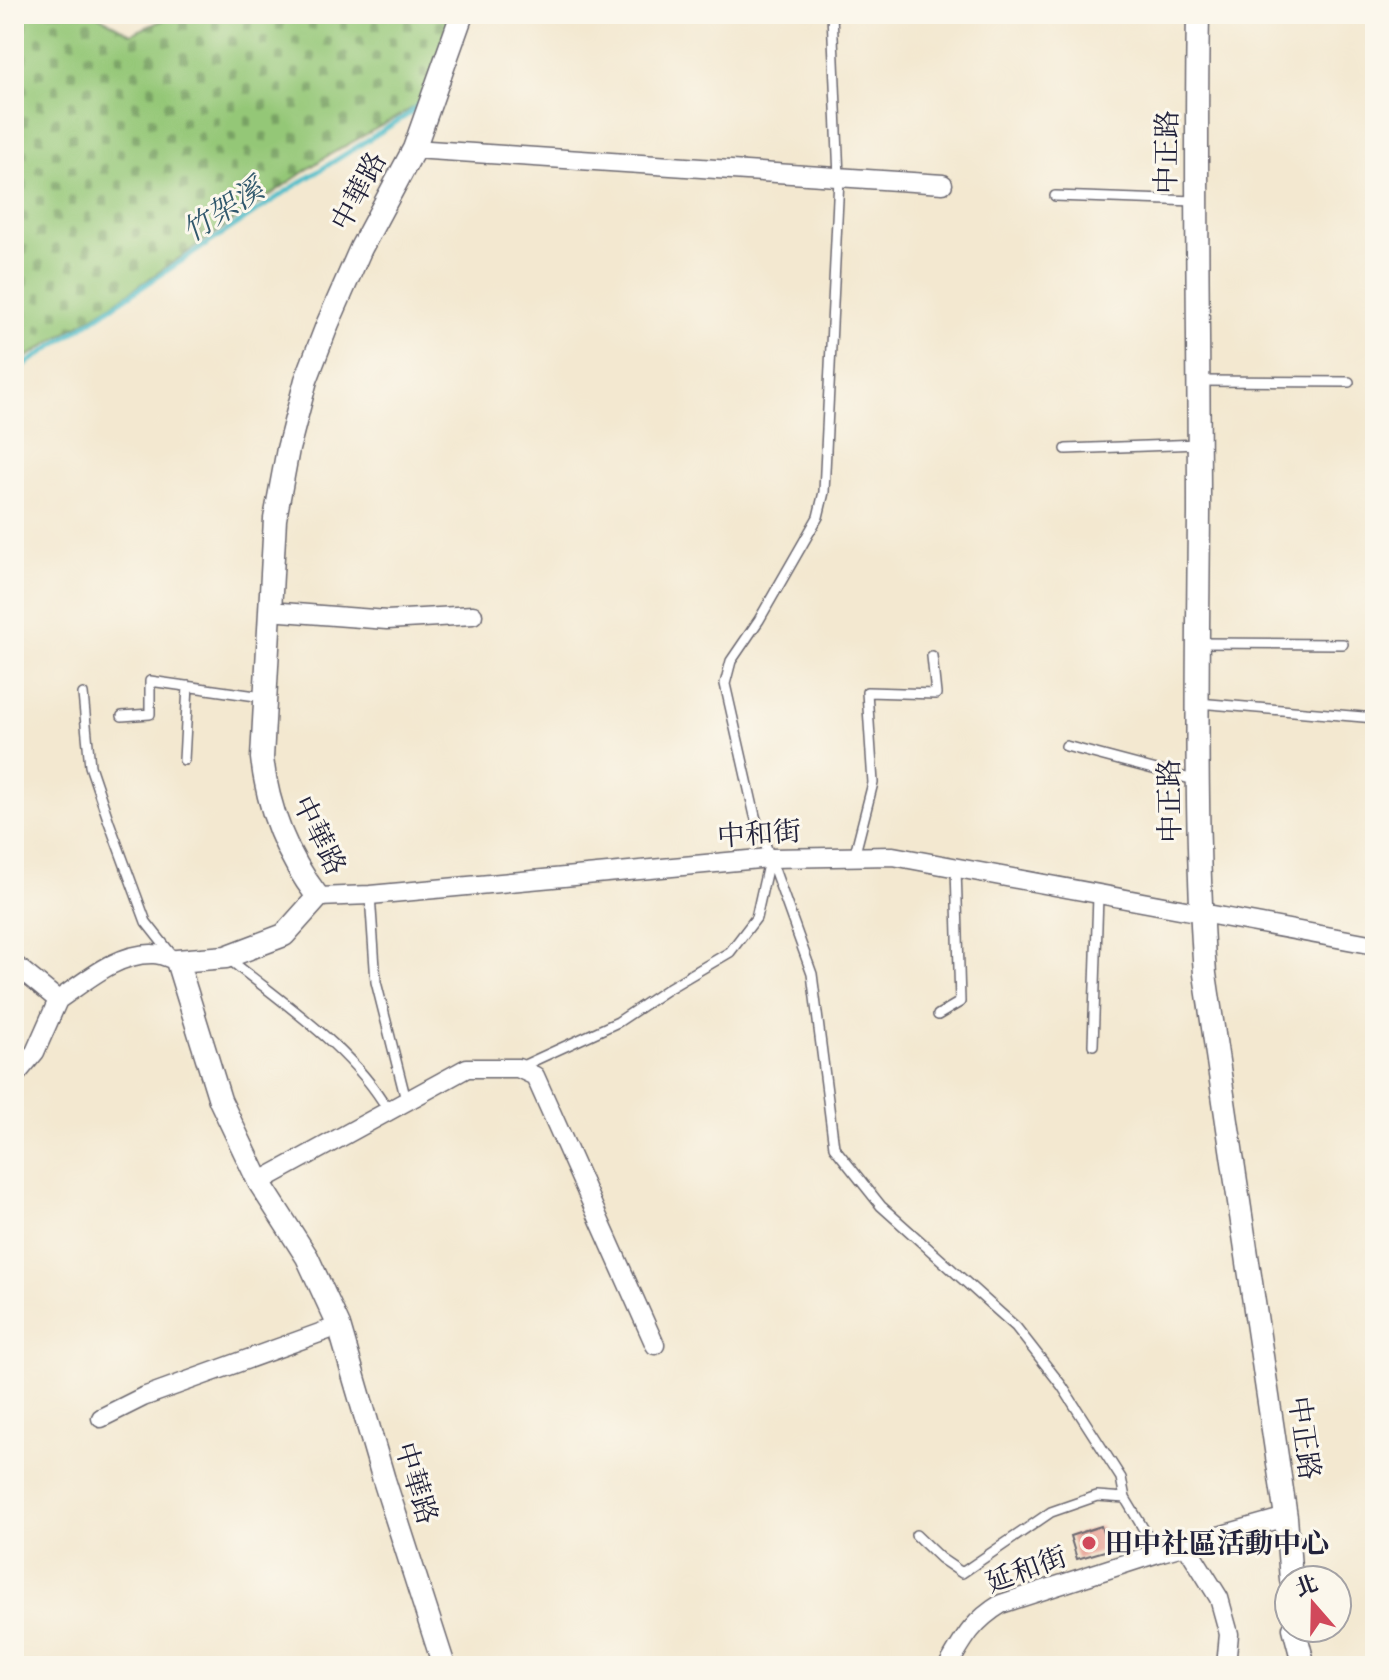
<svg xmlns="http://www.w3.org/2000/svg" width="1389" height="1680" font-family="Cardo,'Noto Serif TC',serif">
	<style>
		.cemetery { fill: url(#cemetery-stones); stroke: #5b7459; stroke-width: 2 }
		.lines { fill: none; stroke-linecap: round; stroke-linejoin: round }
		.stream { stroke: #51beca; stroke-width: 5 }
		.building { fill: #e69c90 }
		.service-casing { stroke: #6b676f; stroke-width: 12 }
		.minor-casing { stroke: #6b676f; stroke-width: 21 }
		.tertiary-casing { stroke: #6b676f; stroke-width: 25 }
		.service { stroke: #fff; stroke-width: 9 }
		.minor { stroke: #fff; stroke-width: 18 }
		.tertiary { stroke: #fff; stroke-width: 22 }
		.poi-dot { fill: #d1495b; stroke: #fbf7ec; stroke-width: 3 }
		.labels { text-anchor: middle; stroke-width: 6; stroke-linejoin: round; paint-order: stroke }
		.street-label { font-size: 28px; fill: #22223b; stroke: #fbf7ec }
		.poi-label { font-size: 28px; font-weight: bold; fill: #22223b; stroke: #fbf7ec; text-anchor: start }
		.water-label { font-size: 30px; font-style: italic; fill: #32596d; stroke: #fbf7ec }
	</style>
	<defs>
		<pattern id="cemetery-stones" width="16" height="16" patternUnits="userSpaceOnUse" patternTransform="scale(2)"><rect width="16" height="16" fill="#94c777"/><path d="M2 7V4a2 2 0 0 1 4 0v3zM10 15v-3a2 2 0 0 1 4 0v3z" fill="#78a163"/></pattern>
	</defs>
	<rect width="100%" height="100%" fill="#fbf7ec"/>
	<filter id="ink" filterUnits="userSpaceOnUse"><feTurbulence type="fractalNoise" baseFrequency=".0125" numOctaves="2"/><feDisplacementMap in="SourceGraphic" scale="16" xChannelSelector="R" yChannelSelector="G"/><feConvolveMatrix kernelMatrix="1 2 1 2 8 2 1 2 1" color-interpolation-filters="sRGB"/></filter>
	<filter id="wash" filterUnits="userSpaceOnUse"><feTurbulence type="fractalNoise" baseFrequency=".006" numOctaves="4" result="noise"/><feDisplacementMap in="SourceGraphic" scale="32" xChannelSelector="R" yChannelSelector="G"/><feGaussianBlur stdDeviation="1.8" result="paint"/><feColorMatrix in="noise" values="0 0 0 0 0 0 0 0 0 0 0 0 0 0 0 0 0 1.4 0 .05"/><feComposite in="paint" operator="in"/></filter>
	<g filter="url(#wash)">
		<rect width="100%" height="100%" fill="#f3e8d0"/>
		<path class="cemetery" d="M16 14H95L131 34 177 14H454L425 101 324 158 110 306 14 365Z"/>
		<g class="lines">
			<path class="stream" d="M14 372 290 189 409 114 422 102"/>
		</g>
		<g id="blocks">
			<path class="building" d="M1101 1526 1108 1550 1077 1559 1070 1536Z"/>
		</g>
	</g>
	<g filter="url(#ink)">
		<use href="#blocks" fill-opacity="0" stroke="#6b676f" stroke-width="2"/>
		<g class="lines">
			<defs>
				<path id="service" d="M832 14 839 178 824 492 818 517 759 620 731 661 725 684 755 816 812 974 834 1147 881 1206 1016 1327 1062 1386 1121 1478 1125 1498
					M1055 196 1195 201
					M1199 381 1349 382
					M1066 449 1199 444
					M1198 643 1343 644
					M83 694 90 766 109 822 146 922 172 955
					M1198 703 1375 718
					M122 716 150 714V681L263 697
					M1066 746 1198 781
					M184 760 188 686
					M854 857 873 783 867 692 936 694 932 656
					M370 895 376 982 406 1100
					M229 959C284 1004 352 1048 388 1110
					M938 1015 960 1002 956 868
					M1093 1045 1098 896
					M518 1068 618 1022 669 988 730 952 756 918 769 860
					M916 1535 940 1558 962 1573 1051 1512 1097 1496 1125 1498 1158 1553"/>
				<path id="minor" d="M414 149 943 184
					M269 611 387 620 473 615
					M318 897 370 895 770 858 893 856 1375 945
					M14 964 58 1000C86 981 117 953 153 954 161 954 169 958 177 961
					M14 1077 35 1052 58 1000
					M259 1182 467 1068H518L535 1076 655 1345
					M101 1418 143 1397 339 1326
					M1186 1545 1219 1598 1229 1634 1226 1666
					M948 1666C964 1638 973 1621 1001 1604L1158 1553 1286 1517"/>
				<path id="tertiary" d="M1198 14C1195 180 1199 346 1199 512 1198 666 1194 820 1205 974L1286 1517 1291 1580
					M1294 1628 1304 1666
					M444 1666 384 1480 339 1326 307 1257 259 1182 220 1100 177 961 226 957 284 935 318 897C286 855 268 810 262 758L275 519 288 449 306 380 328 323 361 248 414 149 462 14"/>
			</defs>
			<use href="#service" class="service-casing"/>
			<use href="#minor" class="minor-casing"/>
			<use href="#tertiary" class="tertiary-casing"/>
			<use href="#service" class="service"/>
			<use href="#minor" class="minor"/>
			<use href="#tertiary" class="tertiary"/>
		</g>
	</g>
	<circle class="poi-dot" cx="1089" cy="1543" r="8"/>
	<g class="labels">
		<g class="street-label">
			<text transform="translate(1166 152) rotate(-89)" y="10">中正路</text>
			<text transform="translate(358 191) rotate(-62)" y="10">中華路</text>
			<text transform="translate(1169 801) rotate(-91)" y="10">中正路</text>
			<text transform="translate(759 833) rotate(-4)" y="10">中和街</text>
			<text transform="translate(320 835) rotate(64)" y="10">中華路</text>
			<text transform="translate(1305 1438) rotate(82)" y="10">中正路</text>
			<text transform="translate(417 1483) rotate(73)" y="10">中華路</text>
			<text transform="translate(1026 1569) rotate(-20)" y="10">延和街</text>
		</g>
		<g class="poi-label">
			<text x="1105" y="1553">田中社區活動中心</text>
		</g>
		<g class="water-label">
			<text transform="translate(223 210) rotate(-33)" y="10">竹架溪</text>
		</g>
	</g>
	<rect width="1389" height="1680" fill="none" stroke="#fbf7ec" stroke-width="48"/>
	<g transform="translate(1313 1604) rotate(340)"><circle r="38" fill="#fbf7ec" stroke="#a4a2a5" stroke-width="2"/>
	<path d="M0-6L14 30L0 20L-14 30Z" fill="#d1495b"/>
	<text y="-12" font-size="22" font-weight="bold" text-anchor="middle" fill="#22223b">北</text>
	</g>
</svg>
